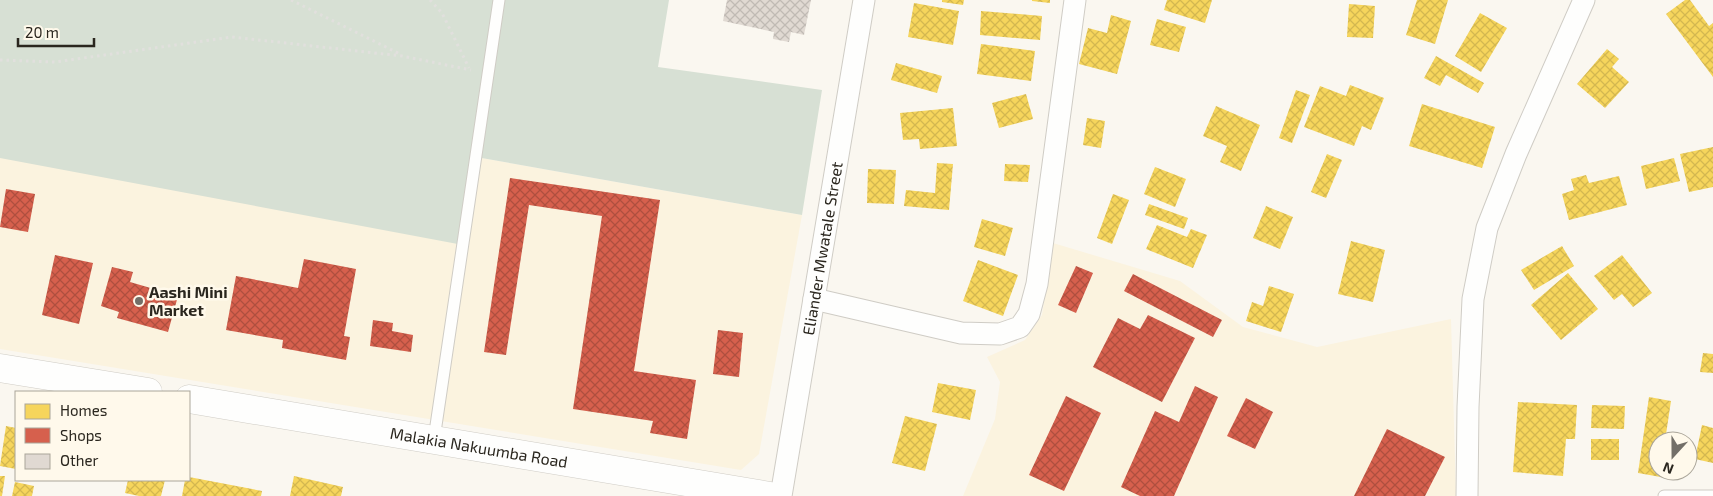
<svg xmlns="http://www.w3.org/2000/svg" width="1713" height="496" font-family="'Exo 2',sans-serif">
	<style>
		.built { fill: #fbf3df }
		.green { fill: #d7e0d4 }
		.homes { fill: url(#homes-cross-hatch) }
		.shops { fill: url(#shops-cross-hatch) }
		.building { fill: url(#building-cross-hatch) }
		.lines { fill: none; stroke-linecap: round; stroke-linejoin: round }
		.service-casing { stroke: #cfccc5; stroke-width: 13 }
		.minor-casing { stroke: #cfccc5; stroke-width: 23 }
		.primary-casing { stroke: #cfccc5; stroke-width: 29 }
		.path { stroke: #e1e0dd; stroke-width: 3; stroke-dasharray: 2.5 4; stroke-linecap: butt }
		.service { stroke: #fefefd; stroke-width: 11 }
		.minor { stroke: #fefefd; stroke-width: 21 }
		.primary { stroke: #fefefd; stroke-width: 28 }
		.poi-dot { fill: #736f68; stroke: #fff9eb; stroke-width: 2 }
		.labels { text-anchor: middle; stroke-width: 5; stroke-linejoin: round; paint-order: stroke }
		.street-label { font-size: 16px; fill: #2a261e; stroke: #fff9eb }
		.poi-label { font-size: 16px; font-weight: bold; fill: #2a261e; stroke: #fff9eb; text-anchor: start }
	</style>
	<defs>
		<pattern id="homes-cross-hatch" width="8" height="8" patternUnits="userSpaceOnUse" patternTransform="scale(1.25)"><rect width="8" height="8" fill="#f6d55c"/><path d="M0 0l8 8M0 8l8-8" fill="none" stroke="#d3b750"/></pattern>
		<pattern id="shops-cross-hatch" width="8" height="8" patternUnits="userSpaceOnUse" patternTransform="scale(1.25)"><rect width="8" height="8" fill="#d6604d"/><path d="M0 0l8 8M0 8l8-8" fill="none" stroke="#ae4f3f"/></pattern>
		<pattern id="building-cross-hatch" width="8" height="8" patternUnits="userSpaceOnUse" patternTransform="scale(1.25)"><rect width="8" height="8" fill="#e0d9d2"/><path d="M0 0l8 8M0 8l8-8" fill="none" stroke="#c0bab4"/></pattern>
	</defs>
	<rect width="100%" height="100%" fill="#faf7f0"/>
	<path class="built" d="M476 157 802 215 759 454 741 470 0 349V158Z
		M1053 243 1180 281 1243 327 1317 347 1451 319 1456 496H963L995 419 1000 382 987 357 1025 340 1042 315Z"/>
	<path class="green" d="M0 0H669L658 67 822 90 802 215 476 157 463 245 0 158Z"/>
	<path class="homes" d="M942 0H964L963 5 942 2Z
		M1032 0H1050V3L1032 1Z
		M1167 0H1212L1205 23 1164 10Z
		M1417 0H1448L1435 44 1406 35Z
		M1685 0H1690L1709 26 1713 23V77L1666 14Z
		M914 3 959 11 953 45 908 37Z
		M1349 4 1375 6 1373 38 1347 37Z
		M981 11 1042 16 1040 40 980 35Z
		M1480 13 1507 28 1481 72 1455 56Z
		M1111 15 1131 21 1117 74 1079 64 1088 28 1107 33Z
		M1157 19 1186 27 1179 52 1150 45Z
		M981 44 1035 51 1031 81 977 74Z
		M1607 49 1619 59 1612 67 1629 82 1605 108 1577 84Z
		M1436 56 1484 83 1478 93 1446 75 1440 86 1424 78Z
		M896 63 942 76 937 93 891 80Z
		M1350 85 1384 98 1371 130 1362 126 1354 146 1304 127 1320 86 1346 96Z
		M1296 90 1310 95 1292 143 1279 138Z
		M1026 94 1033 119 999 128 992 103Z
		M1422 104 1495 127 1482 168 1409 146Z
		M1216 106 1260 125 1241 171 1220 162 1227 146 1203 136Z
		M953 108 957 146 920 149 919 139 903 140 900 113Z
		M1087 118 1105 121 1101 148 1083 145Z
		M1713 147V187L1689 192 1680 154Z
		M1327 154 1342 160 1326 198 1311 192Z
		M1674 158 1680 181 1646 189 1641 166Z
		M937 163 953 164 949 210 904 206 906 190 935 193Z
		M1005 164 1030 165 1028 182 1004 181Z
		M1155 167 1186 179 1175 207 1144 194Z
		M868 169 896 170 894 204 867 203Z
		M1586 175 1589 183 1619 176 1627 205 1569 220 1562 194 1574 190 1571 179Z
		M1113 194 1129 200 1112 244 1097 238Z
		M1149 204 1188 218 1184 229 1145 215Z
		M1266 206 1293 217 1280 249 1253 238Z
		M982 219 1013 228 1005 256 974 247Z
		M1157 225 1187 237 1191 229 1207 235 1193 268 1146 249Z
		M1351 241 1385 250 1373 302 1338 294Z
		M1562 246 1574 266 1534 290 1521 270Z
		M1622 255 1652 293 1633 307 1622 294 1614 300 1594 276Z
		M978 260 1018 275 1003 316 963 301Z
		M1568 273 1598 309 1561 340 1531 305Z
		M1269 286 1294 294 1281 332 1246 321 1252 302 1263 306Z
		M1703 353 1713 354V373L1700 372Z
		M938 383 976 390 970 420 932 412Z
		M1649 397 1671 401 1665 441H1658V471H1674L1672 479 1638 473Z
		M1518 402 1577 405 1575 439H1566L1563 476 1513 472Z
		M1592 405 1625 406 1624 429 1591 428Z
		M905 416 937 424 925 471 892 463Z
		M1702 425 1713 428V463L1695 459Z
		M6 426 16 428V469L0 466Z
		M1591 439H1619V460H1591Z
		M0 476H5L2 496H0Z
		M294 476 343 487 341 496H290Z
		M189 477 262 491 261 496H182L185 480H189Z
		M128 480H165L161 496H139L125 493Z
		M15 482 34 486 32 496H12Z"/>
	<path class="shops" d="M510 178 660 200 634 371 696 380 687 439 650 433 653 421 573 409 602 216 529 205 506 355 484 352Z
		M6 189 35 194 28 232 0 227Z
		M55 255 93 263 79 324 42 315Z
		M304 259 356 269 344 336 350 337 346 360 282 348 283 340 226 330 236 276 298 288Z
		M1076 266 1093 273 1076 313 1058 305Z
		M112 267 133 272 130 282 178 296 168 332 117 318 119 312 101 306Z
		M1133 274 1222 320 1213 337 1124 291Z
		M1148 315 1195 338 1162 402 1093 367 1118 318 1140 329Z
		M373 320 393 323 392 331 413 335 411 352 370 346Z
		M718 330 743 333 739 377 713 374Z
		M1195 386 1218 397 1174 496H1140L1121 487 1155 411 1179 422Z
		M1066 396 1101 413 1064 491 1029 475Z
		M1246 398 1273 412 1255 449 1227 436Z
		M1387 429 1445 457 1425 496H1354Z"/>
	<path class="building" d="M727 0H811L804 35 791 32 789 42 773 39 774 32 723 21Z"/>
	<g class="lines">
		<defs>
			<path id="service" d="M434 439 499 0
				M1664 496H1713"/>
			<g id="minor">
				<path d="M814 299 961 333 1000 334 1020 327 1029 314 1037 284 1075 0"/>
				<path id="s1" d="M781 496 864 0"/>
				<path d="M1467 496 1468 407 1473 299 1487 228 1516 154 1584 0"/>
			</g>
			<g id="primary">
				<path d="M0 368 148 392"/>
				<path id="s2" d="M189 399 770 496"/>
			</g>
		</defs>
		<use href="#service" class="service-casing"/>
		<use href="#minor" class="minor-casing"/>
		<use href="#primary" class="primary-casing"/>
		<path class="path" d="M291 0 400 54
			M430 0 442 13 469 68
			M0 60 55 62 232 37 402 56 471 70"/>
		<use href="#service" class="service"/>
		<use href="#minor" class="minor"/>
		<use href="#primary" class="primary"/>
	</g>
	<circle class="poi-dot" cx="139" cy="301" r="5"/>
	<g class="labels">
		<g class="street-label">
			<text dy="6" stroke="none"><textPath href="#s1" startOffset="251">Eliander Mwatale Street</textPath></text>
			<text dy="6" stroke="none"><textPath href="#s2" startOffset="294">Malakia Nakuumba Road</textPath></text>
		</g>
		<g class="poi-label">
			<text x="149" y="298">Aashi Mini<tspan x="149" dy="18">Market</tspan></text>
		</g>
	</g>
	<rect x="15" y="391" width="175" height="90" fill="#fff9eb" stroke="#aaa599"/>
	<rect x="25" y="404" width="25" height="15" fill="#f6d55c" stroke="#aaa599"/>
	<text x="60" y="416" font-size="15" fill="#2a261e">Homes</text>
	<rect x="25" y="428" width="25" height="15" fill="#d6604d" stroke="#aaa599"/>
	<text x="60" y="441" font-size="15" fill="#2a261e">Shops</text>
	<rect x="25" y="454" width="25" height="15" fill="#e0d9d2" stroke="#aaa599"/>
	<text x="60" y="466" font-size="15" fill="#2a261e">Other</text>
	<g transform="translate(1673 456) rotate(201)"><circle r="24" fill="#fff9eb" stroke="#aaa599"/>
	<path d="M0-4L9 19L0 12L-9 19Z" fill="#736f68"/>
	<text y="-8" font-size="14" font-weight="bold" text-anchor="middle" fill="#2a261e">N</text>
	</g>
	<path d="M18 38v8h76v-8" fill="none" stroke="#2a261e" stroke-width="2.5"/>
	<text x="25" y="38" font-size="15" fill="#2a261e" stroke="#fff9eb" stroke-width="4" paint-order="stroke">20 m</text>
</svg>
